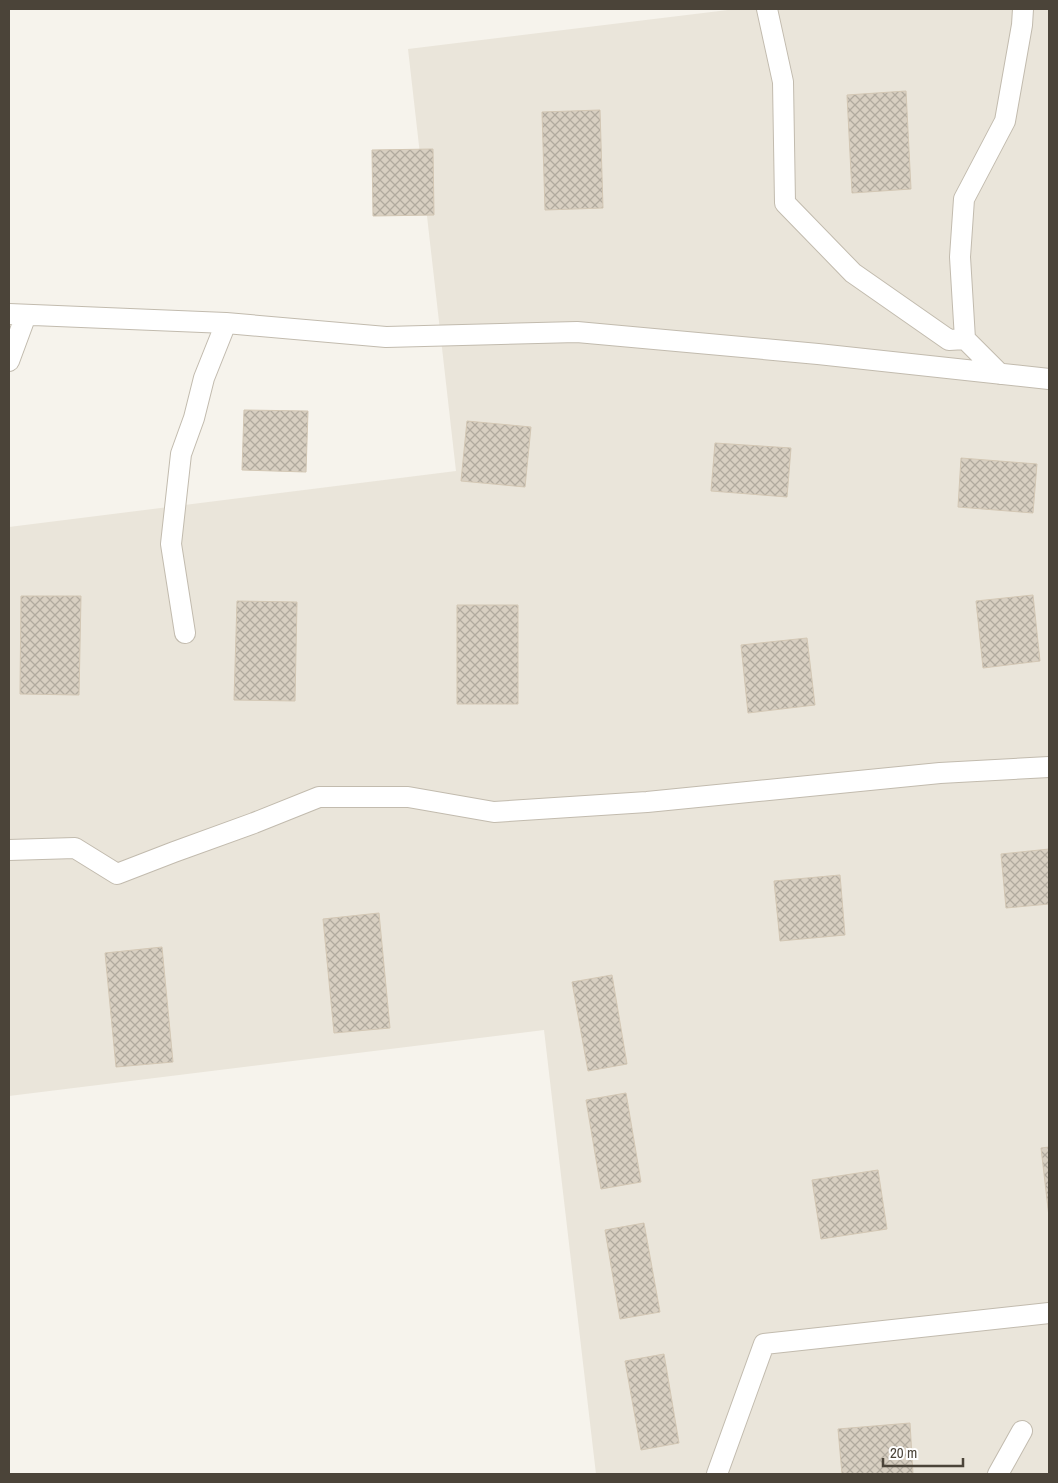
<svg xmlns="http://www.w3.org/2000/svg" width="1058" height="1483" font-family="'Archivo Narrow',sans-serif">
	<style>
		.residential { fill: #eae5da }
		.building { fill: url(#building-cross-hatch); stroke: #d3c7b4 }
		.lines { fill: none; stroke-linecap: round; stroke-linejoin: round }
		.minor-casing { stroke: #c2bbae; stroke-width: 22 }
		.minor { stroke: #fff; stroke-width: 20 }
	</style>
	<defs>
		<pattern id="building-cross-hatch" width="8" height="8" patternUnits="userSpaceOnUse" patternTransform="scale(1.25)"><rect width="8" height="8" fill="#d8cfc1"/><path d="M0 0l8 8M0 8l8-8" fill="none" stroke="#b1aa9e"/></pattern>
	</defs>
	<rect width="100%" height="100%" fill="#f6f3ec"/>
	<path class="residential" d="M736 9H1049V1474H596L544 1030 9 1096V527L456 471 408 49Z"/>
	<path class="building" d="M906 91 911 189 852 193 847 95Z
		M600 110 603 208 545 210 542 112Z
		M433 149 434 215 373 216 372 150Z
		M244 410 308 411 306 472 242 470Z
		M467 421 531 427 525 487 461 481Z
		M715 443 791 448 787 497 711 491Z
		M961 458 1037 464 1033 513 958 507Z
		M1033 595 1040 661 983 668 976 601Z
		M21 596H81L79 695 20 694Z
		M237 601 297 602 295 701 234 700Z
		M457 605H518V704H457Z
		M807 638 815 705 748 713 741 645Z
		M1049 849V904L1006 908 1001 854Z
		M840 875 845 935 780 941 774 881Z
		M379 913 390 1028 334 1033 323 919Z
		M162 947 173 1062 116 1067 105 953Z
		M612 975 627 1064 588 1071 572 982Z
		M626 1093 641 1182 601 1189 586 1100Z
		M1049 1147V1217L1041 1148Z
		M878 1170 887 1229 821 1239 812 1180Z
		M644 1223 660 1312 620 1319 605 1230Z
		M664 1354 679 1443 641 1450 625 1361Z
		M910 1423 913 1474H842L838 1429Z"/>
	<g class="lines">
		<defs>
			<path id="minor" d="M767 9 783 82 785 203 853 273 949 340 965 339 1000 374
				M9 314 226 323 386 337 577 332 818 354 1049 379
				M965 339 960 257 964 199 1005 121 1022 25 1023 9
				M9 361 26 315
				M185 633 171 544 181 454 194 418 204 378 226 323
				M9 850 75 848 117 874 174 852 254 823 319 797H408L494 812 647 802 940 773 1049 767
				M717 1474 764 1344 1049 1313
				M998 1474 1022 1431"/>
		</defs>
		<use href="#minor" class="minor-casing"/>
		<use href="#minor" class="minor"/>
	</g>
	<rect width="1058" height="1483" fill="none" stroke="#4b4439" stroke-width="20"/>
	<path d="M883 1458v8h80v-8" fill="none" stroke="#4b4439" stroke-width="2.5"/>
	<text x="890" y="1458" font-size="15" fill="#4b4439" stroke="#ffffff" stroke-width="4" paint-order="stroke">20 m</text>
</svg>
